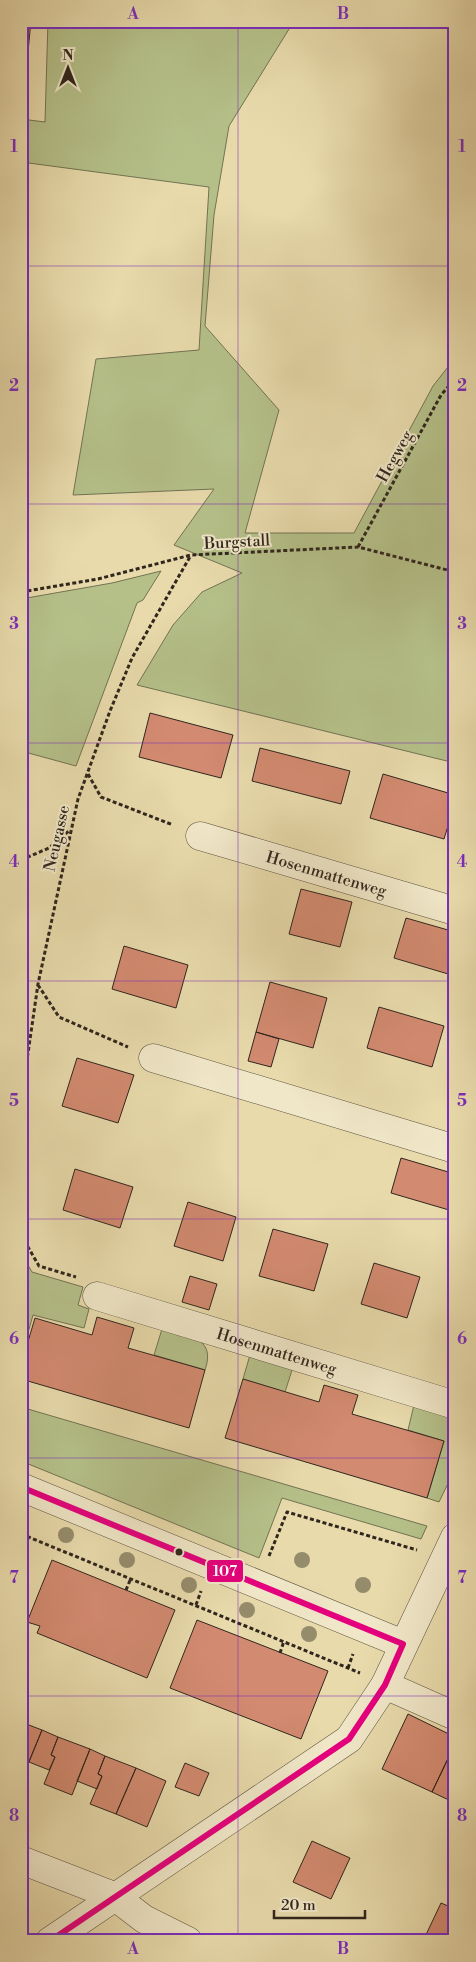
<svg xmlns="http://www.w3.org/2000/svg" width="476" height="1962" font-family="'Libre Bodoni',serif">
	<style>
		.green { fill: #b5c089; stroke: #727353 }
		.building { fill: #d28a70; stroke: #30261d }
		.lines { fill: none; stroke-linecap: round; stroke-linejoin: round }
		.street-casing { stroke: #5e5340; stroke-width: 29 }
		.path { stroke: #30261d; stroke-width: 3; stroke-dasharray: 4 2.5; stroke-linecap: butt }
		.street { stroke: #f0e7c8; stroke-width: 28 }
		.bus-1-casing { stroke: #f0e7c8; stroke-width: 10 }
		.bus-1 { stroke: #e5007d; stroke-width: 6 }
		.tree { fill: #958c6c }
		.grid { fill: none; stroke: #7b2cbf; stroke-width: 1; stroke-opacity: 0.55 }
		.bus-dot { fill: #30261d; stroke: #f0e7c8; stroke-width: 2 }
		.labels { text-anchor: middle; stroke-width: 4; stroke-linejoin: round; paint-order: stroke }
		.street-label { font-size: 16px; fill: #30261d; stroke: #f0e7c8 }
		.line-badge { stroke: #f0e7c8; stroke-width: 2 }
		.badge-label { font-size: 14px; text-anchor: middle; font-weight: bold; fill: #fff }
		.neatline { fill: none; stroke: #7b2cbf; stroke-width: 2 }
		.grid-label { font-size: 16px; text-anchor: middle; font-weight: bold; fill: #7b2cbf }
	</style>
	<rect width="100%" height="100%" fill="#e8daab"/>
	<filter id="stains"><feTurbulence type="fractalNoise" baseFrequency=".004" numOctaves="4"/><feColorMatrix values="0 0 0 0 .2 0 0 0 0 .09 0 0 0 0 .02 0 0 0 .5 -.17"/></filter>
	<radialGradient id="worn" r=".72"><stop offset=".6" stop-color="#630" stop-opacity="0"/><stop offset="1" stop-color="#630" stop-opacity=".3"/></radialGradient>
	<path class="green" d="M48 21H294L229 126 214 215 205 326 279 410 245 533H354L433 386 455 358V763L137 685 173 625 202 592 242 573 174 545 214 489 73 495 96 359 199 350 209 187 21 162V119L45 122Z
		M161 571 143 600 137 603 76 766 21 751V599L112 583Z
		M21 1253 32 1272 83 1287 78 1305 89 1309 84 1328 33 1315 21 1358Z
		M162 1329C186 1336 217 1336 205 1370L154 1355Z
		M250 1355 293 1367 285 1392 243 1379Z
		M414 1405 455 1417V1469L439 1502 427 1498 444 1441 408 1430Z
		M21 1407 427 1526 421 1539 282 1498 259 1558 21 1461Z"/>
	<path class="building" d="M21 21H31L26 72 21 71Z
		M150 713 233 735 221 778 139 757Z
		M260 748 350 771 341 804 252 781Z
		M383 774 455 795V803L444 839 370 818Z
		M301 889 352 902 340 947 289 934Z
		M406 918 455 932V976L394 958Z
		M124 946 188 965 176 1008 112 989Z
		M270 982 327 998 313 1048 256 1032Z
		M379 1007 444 1026 432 1067 367 1048Z
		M256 1032 279 1039 271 1067 248 1061Z
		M77 1058 134 1075 118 1123 62 1106Z
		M401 1158 455 1174V1191L449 1210 391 1193Z
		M75 1169 133 1187 120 1228 63 1210Z
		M188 1202 236 1217 223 1261 174 1246Z
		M273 1229 328 1244 314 1291 259 1276Z
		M374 1263 420 1277 407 1318 361 1304Z
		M190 1276 217 1284 209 1310 182 1302Z
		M455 1284V1304L450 1302Z
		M97 1317 134 1328 128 1348 205 1370 189 1428 21 1379V1365L35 1318 92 1335Z
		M243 1379 319 1402 324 1385 358 1395 352 1414 444 1441 427 1498 225 1438Z
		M21 1547 26 1549 21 1563Z
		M52 1560 175 1610 147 1678 37 1633 40 1626 27 1622Z
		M197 1620 328 1671 301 1739 170 1688Z
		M408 1714 455 1737V1744L432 1792 382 1769Z
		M21 1722 42 1730 23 1776H21Z
		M42 1730 58 1737 51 1755 55 1757 49 1770 29 1762Z
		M58 1737 90 1749 72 1795 44 1784 55 1757 51 1755Z
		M455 1744V1803L432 1792Z
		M90 1749 105 1756 98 1774 102 1776 97 1789 77 1781Z
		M105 1756 136 1768 116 1814 90 1804 102 1776 98 1774Z
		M185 1763 209 1773 199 1796 175 1787Z
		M136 1768 166 1781 147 1827 116 1814Z
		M312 1841 350 1858 331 1899 293 1882Z
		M441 1903 455 1909V1941H423Z"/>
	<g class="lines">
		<defs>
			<g id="street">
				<path id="s1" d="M200 836 455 911"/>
				<path d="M153 1058 455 1149"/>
				<path id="s2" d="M97 1296 455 1405"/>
				<path d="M21 1487 403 1644"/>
				<path d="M385 1685 455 1716"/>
				<path d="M21 1860 114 1896 144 1919 188 1941"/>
				<path d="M50 1941 349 1739 385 1685 455 1537"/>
			</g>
		</defs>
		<use href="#street" class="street-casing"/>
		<path class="path" d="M358 547 441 395 455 379
			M21 592 98 579 191 555 358 547 455 572
			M88 774 101 797 173 825
			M21 860 49 848 70 830
			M38 985 59 1017 128 1047
			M21 1148 27 1060 38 984 78 799 110 711 132 658 191 555
			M21 1235 39 1266 76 1277
			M21 1534 360 1673
			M269 1556 287 1512 417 1550
			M126 1590 131 1578
			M196 1605 201 1591
			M280 1653 284 1641
			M348 1668 353 1654"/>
		<use href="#street" class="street"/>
		<defs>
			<path id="bus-1" d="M21 1487 403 1644 385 1685 349 1739 50 1941"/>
		</defs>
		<use href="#bus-1" class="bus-1-casing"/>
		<use href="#bus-1" class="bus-1"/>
	</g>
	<g class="tree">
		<circle cx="66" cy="1535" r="8"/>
		<circle cx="127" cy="1560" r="8"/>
		<circle cx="302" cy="1560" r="8"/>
		<circle cx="189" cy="1585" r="8"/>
		<circle cx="363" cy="1585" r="8"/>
		<circle cx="247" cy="1610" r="8"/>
		<circle cx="309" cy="1634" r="8"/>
	</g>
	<path class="grid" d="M238 21V1941M21 266H455M21 504H455M21 743H455M21 981H455M21 1219H455M21 1458H455M21 1696H455"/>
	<circle class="bus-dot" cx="179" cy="1552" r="4.5"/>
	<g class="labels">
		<g class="street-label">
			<text transform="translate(394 456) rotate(-61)" y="6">Hegweg</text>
			<text transform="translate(237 541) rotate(-3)" y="6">Burgstall</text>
			<text transform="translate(56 838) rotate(-77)" y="6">Neugasse</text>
			<text dy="6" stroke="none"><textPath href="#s1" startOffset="132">Hosenmattenweg</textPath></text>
			<text dy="6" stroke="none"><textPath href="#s2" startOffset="188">Hosenmattenweg</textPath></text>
		</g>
	</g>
	<rect class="line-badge" x="206" y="1559" width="38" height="24" rx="5" fill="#e5007d"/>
	<g class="badge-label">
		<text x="225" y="1576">107</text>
	</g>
	<rect width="476" height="1962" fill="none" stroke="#e8daab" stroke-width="55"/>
	<g transform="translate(68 68)" stroke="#f0e7c8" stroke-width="4" paint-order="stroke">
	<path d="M0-4L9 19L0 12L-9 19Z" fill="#30261d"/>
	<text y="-8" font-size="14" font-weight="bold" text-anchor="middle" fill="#30261d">N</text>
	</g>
	<path d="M274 1910v8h91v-8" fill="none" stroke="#30261d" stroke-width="2.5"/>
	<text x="281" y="1910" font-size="15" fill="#30261d" stroke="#f0e7c8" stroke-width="4" paint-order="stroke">20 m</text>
	<rect x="28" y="28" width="420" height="1906" class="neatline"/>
	<g class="grid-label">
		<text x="133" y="19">A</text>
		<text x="343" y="19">B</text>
		<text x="14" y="152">1</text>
		<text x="462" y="152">1</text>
		<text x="14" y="391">2</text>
		<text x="462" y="391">2</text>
		<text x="14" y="629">3</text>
		<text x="462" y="629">3</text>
		<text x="14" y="867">4</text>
		<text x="462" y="867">4</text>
		<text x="14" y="1106">5</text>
		<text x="462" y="1106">5</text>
		<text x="14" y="1344">6</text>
		<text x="462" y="1344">6</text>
		<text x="14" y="1583">7</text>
		<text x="462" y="1583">7</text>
		<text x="14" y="1821">8</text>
		<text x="462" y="1821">8</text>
		<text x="133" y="1954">A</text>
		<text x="343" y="1954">B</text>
	</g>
	<rect width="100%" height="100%" filter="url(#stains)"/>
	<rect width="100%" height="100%" fill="url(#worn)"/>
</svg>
